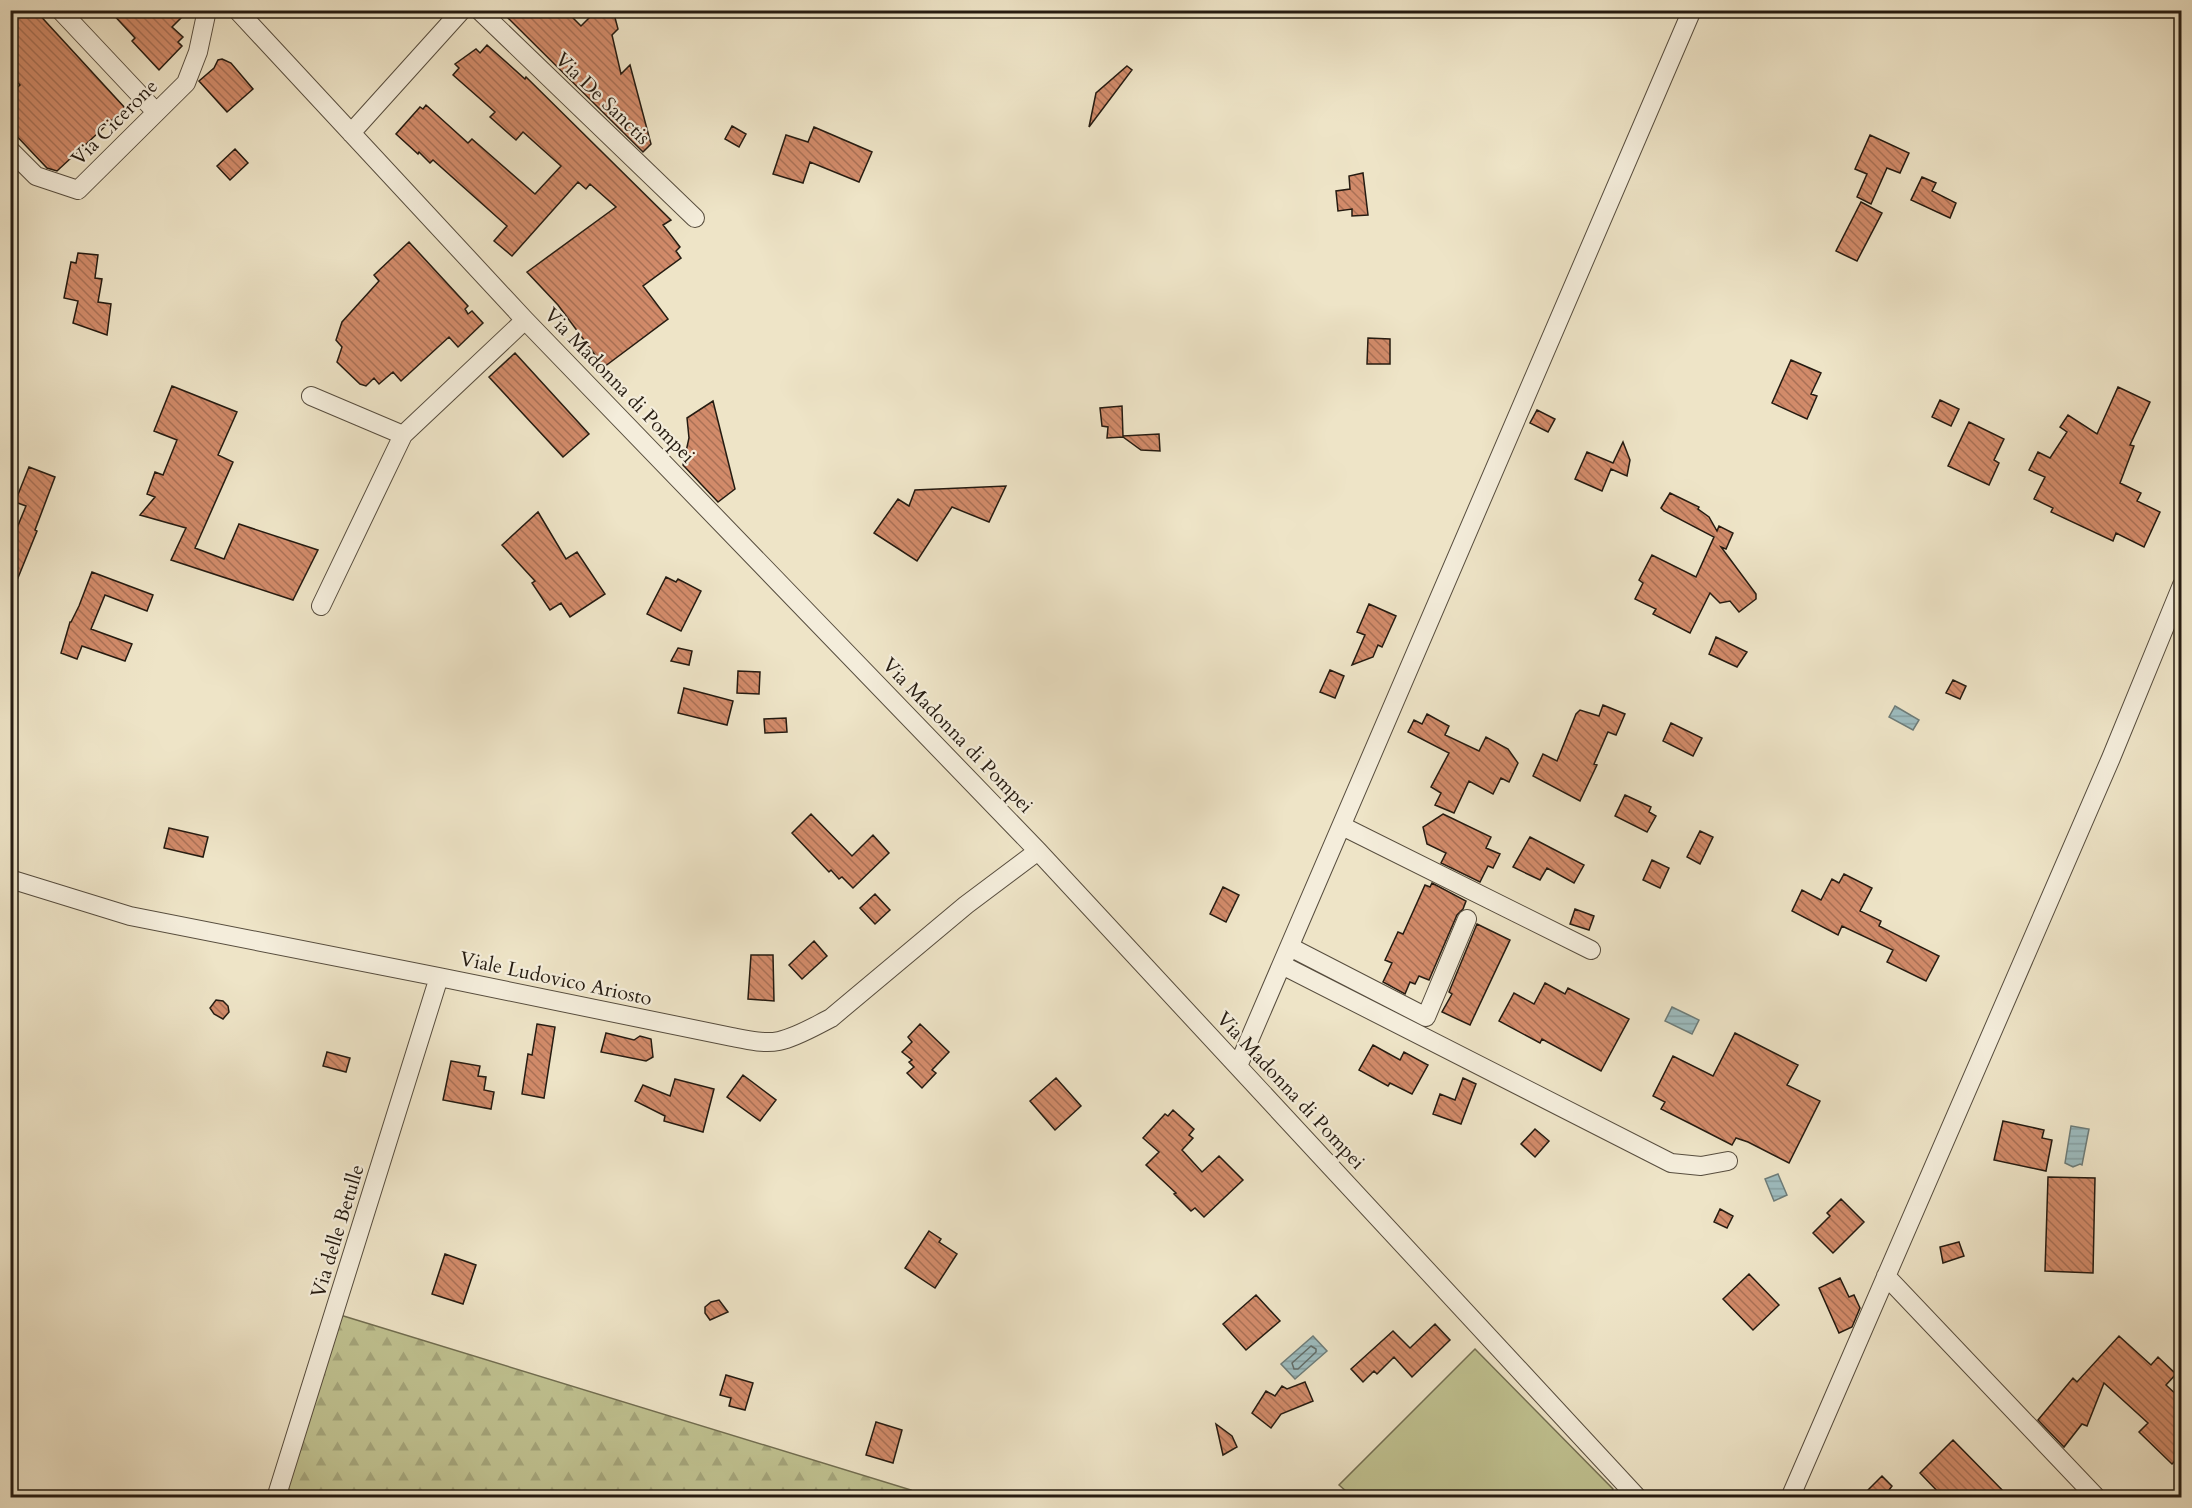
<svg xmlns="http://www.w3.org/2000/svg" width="2192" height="1508" font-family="Cardo,serif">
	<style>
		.grass { fill: #c0c291; stroke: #726e51; stroke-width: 1.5 }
		.forest { fill: url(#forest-firs); stroke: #726e51; stroke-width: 1.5 }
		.water { fill: url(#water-rules); stroke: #6d7c79; stroke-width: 1.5 }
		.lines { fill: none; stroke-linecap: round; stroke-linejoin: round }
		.shore { stroke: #616c68; stroke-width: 1.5 }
		.building { fill: url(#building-back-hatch); stroke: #251b11; stroke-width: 1.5 }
		.minor-casing { stroke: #574d3e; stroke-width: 20 }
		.minor { stroke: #f4eddb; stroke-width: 18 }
		.labels { text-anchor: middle; stroke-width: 4.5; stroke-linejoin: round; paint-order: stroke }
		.street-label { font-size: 20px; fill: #251b11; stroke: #f4eddb }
	</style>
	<defs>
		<pattern id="forest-firs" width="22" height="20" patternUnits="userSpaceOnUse" patternTransform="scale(1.5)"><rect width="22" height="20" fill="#c0c291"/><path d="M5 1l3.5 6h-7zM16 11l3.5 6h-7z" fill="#a5a67c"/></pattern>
		<pattern id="water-rules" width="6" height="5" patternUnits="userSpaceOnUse" patternTransform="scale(1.5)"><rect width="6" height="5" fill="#9dbcbf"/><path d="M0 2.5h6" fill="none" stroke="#87a1a3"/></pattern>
		<pattern id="building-back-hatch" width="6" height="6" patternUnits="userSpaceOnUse" patternTransform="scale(1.5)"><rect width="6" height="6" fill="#d28b6a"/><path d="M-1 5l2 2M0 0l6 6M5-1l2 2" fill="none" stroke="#aa7156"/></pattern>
	</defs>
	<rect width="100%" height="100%" fill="#eee4c7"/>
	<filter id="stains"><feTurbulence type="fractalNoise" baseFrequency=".00333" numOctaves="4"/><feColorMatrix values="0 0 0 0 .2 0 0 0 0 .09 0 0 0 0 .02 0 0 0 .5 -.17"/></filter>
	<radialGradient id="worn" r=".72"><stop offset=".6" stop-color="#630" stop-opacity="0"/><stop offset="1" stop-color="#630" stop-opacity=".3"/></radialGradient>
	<path class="grass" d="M1475 1349 1613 1489 1611 1497 1354 1498 1339 1485Z"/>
	<path class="forest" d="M337 1314 911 1490 909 1498H314L281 1487Z"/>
	<path class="water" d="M1895 706 1919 720 1913 730 1889 717Z
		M1672 1007 1699 1020 1692 1034 1665 1021Z
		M2071 1126 2089 1129 2082 1165 2080 1164 2073 1167 2065 1163Z
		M1778 1174 1787 1195 1774 1201 1765 1179Z
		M1313 1336 1327 1351 1295 1379 1281 1364Z"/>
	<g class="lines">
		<path class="shore" d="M1311 1346 1316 1349V1352L1298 1369H1294L1292 1363Z"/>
	</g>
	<path class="building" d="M10 10H35L125 108 57 171 47 168 10 129V94L20 85 10 75Z
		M109 10H189L172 27 183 37 178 42 182 46 159 70 132 41 135 38Z
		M500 10H565L581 26 597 10H613L618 29 612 35 621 74 630 65 651 144 643 152Z
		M487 45 525 79 526 77 671 220 663 225 680 247 676 251 681 258 643 286 668 319 604 367 558 305 527 272 616 207 590 184 586 189 578 182 512 256 494 241 507 226 433 160 430 163 419 152 418 154 396 134 420 107 423 109 426 105 468 143 472 139 535 194 561 166 523 132 516 140 490 117 495 112 453 75 459 68 455 64 476 49 480 53Z
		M222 59 231 63 253 89 227 112 199 81 214 68 218 60Z
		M1127 66 1132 70 1089 127 1096 93Z
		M732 126 746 134 739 147 725 139Z
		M814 127 872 152 859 182 810 162 803 183 773 174 786 135 808 142Z
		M1870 135 1909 153 1900 173 1887 168 1871 204 1857 197 1867 174 1855 169Z
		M235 149 248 163 230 180 217 166Z
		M1363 173 1368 215 1352 216V209L1338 211 1336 191 1350 189 1349 176Z
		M1922 177 1936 183 1932 191 1956 203 1950 218 1911 200Z
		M1861 202 1882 213 1857 261 1836 251Z
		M409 242 468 306 465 309 468 314 472 311 483 323 458 347 449 337 401 381 393 372 379 384 374 378 366 386 360 384 337 362 342 347 336 340 342 322 379 281 374 275Z
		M78 253 98 255 95 278 102 279 98 302 111 304 107 335 73 323 78 301 64 298 71 262 76 263Z
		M1368 338 1390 339V364H1367Z
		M515 353 589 434 563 457 489 377Z
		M1791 360 1821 373 1811 394 1817 396 1807 419 1772 403Z
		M172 386 237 412 218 455 233 462 195 548 224 559 239 524 318 550 293 600 171 560 186 528 140 515 155 497 147 494 155 472 163 475 177 440 154 431Z
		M2118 387 2150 402 2130 445 2134 446 2120 483 2141 493 2137 501 2160 512 2144 547 2116 533 2113 541 2051 512 2053 508 2034 499 2045 477 2029 470 2038 452 2050 458 2067 432 2060 427 2068 415 2097 434Z
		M1940 400 1959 409 1951 426 1932 417Z
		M713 401 735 489 718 502 683 465 689 438 687 418Z
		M1122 406 1123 436 1159 434 1160 451 1141 450 1123 437 1107 438 1108 427 1102 426 1100 408Z
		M1537 410 1555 419 1548 432 1530 423Z
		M1969 422 2004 439 1994 460 1999 463 1989 485 1948 466Z
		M1623 442 1630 460 1627 476 1611 469 1602 491 1575 479 1587 452 1613 463Z
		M29 467 55 477 35 530 37 531 11 595 10 534 14 535 26 506 15 502Z
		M1006 486 989 522 952 507 917 561 874 533 898 499 909 506 915 490Z
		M1670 493 1699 507 1698 509 1709 517 1717 531 1719 526 1733 533 1726 549 1721 547 1756 594V599L1739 612 1730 601 1720 603 1710 593 1690 633 1653 614 1656 609 1635 599 1643 583 1639 580 1652 555 1696 577 1714 537 1664 511 1661 508Z
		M538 512 566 559 577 552 605 594 570 617 561 603 550 610 532 583 535 581 502 545Z
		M92 572 153 595 147 611 105 595 91 629 132 644 125 661 82 646 77 659 61 653 70 622H71L79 606Z
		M666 577 676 582 678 579 701 591 681 631 647 614Z
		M1369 604 1396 616 1382 647 1378 645 1373 657 1352 665 1365 635 1357 632Z
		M1716 637 1747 652 1737 667 1709 654Z
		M678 648 692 651 689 665 671 661Z
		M1330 670 1344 676 1335 698 1320 692Z
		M738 671 760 672 759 694 737 693Z
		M1953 680 1966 686 1960 699 1946 693Z
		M684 688 733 701 727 725 678 713Z
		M1603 705 1625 714 1616 735 1608 732 1594 764 1597 765 1580 801 1533 776 1543 754 1557 761 1576 714 1580 710 1599 716Z
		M1427 714 1449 726 1445 735 1479 751 1486 737 1508 749 1518 763 1509 782 1501 778 1493 794 1469 781 1454 813 1435 805 1441 793 1431 787 1449 753 1408 732 1414 720 1422 724Z
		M786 718 787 732 765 733 764 719Z
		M1671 723 1702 738 1693 756 1663 741Z
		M1625 795 1651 807 1649 812 1656 816 1647 832 1615 816Z
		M811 814 852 856 873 835 889 853 853 888 842 877 839 879 831 870 829 872 792 833Z
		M1443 814 1491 837 1486 848 1500 854 1493 868 1488 866 1480 882 1441 863 1446 853 1427 844 1423 827Z
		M169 828 208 837 203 857 164 848Z
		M1700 831 1713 837 1700 864 1687 857Z
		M1530 837 1584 865 1574 883 1547 868 1540 880 1513 867Z
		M1652 860 1669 868 1660 888 1643 880Z
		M1844 874 1872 888 1860 911 1881 921 1879 926 1939 956 1926 981 1887 962 1893 950 1842 926 1838 935 1792 911 1802 890 1821 900 1832 879 1839 883Z
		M1432 883 1466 901 1463 909 1457 915 1429 980 1419 976 1415 984 1410 982 1405 994 1383 982 1392 963 1385 960 1398 932 1403 934 1425 885 1430 887Z
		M1223 887 1239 895 1226 922 1210 914Z
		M875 894 890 910 875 924 860 908Z
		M1575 909 1594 916 1589 930 1570 924Z
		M1477 924 1510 940 1470 1025 1442 1012 1452 994 1449 992Z
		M814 941 827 956 802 979 789 965Z
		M751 955H773L774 1001 748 999Z
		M1545 983 1565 994 1568 988 1629 1019 1601 1071 1542 1039 1540 1043 1499 1021 1514 993 1534 1004Z
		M216 1000 223 1001 228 1006 229 1012 223 1019 214 1014 210 1008Z
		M537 1024 555 1027 544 1098 522 1094 528 1054 532 1055Z
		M920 1024 949 1052 932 1070 936 1073 922 1088 907 1073 914 1067 909 1062 912 1060 902 1052 912 1042 908 1037Z
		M606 1033 634 1040 640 1036 651 1039 653 1057 646 1061 601 1052Z
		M1735 1033 1798 1065 1787 1085 1820 1101 1789 1163 1748 1142 1736 1138 1732 1145 1691 1124 1661 1109 1665 1102 1653 1096 1673 1056 1713 1076Z
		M1373 1045 1400 1060 1404 1052 1428 1065 1412 1094 1390 1083 1388 1086 1359 1070Z
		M327 1052 350 1058 346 1072 323 1066Z
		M451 1061 480 1066 478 1076 486 1077 484 1090 494 1092 491 1109 443 1100Z
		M743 1075 776 1100 760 1121 727 1097Z
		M1056 1078 1081 1106 1055 1130 1030 1101Z
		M1463 1078 1476 1084 1461 1124 1433 1114 1440 1094 1455 1100Z
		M675 1079 714 1089 703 1132 664 1121 665 1116 635 1101 643 1085 670 1096Z
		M1173 1110 1194 1129 1189 1135 1193 1138 1182 1150 1202 1172 1219 1156 1243 1180 1204 1217 1195 1208 1191 1211 1174 1194 1176 1193 1146 1165 1159 1152 1143 1138 1165 1114 1168 1116Z
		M2003 1121 2044 1130 2042 1138 2052 1140 2046 1171 1994 1160Z
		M1535 1129 1549 1141 1535 1157 1521 1144Z
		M2048 1177 2095 1178 2093 1273 2045 1271Z
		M1841 1199 1864 1222 1833 1253 1813 1233 1830 1216 1827 1213Z
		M1720 1209 1733 1216 1727 1228 1714 1222Z
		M929 1231 941 1239 939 1242 957 1254 935 1288 905 1268Z
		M1959 1242 1964 1256 1943 1263 1940 1247Z
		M445 1254 476 1265 463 1304 432 1294Z
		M1749 1274 1779 1305 1753 1330 1723 1299Z
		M1840 1278 1849 1297 1854 1295 1860 1308 1852 1327 1839 1333 1819 1288Z
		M1256 1295 1280 1321 1246 1350 1223 1324Z
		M719 1300 728 1312 710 1320 705 1313V1307L711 1302Z
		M1435 1324 1450 1340 1412 1377 1394 1357 1377 1374 1374 1371 1363 1382 1351 1369 1393 1331 1410 1348Z
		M2119 1336 2151 1365 2158 1357 2176 1374 2166 1385 2181 1399V1455L2172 1464 2139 1432 2148 1423 2104 1383 2087 1426 2082 1424 2064 1447 2038 1420 2073 1378 2077 1382Z
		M726 1375 753 1383 745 1410 729 1406 731 1398 720 1395Z
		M1305 1382 1313 1401 1281 1414 1271 1428 1252 1413 1266 1391 1275 1396 1282 1386 1287 1389Z
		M876 1422 902 1430 893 1463 866 1455Z
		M1216 1424 1232 1436 1237 1447 1223 1455Z
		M1953 1440 2009 1497H1943L1920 1473Z
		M1882 1476 1892 1486 1889 1490 1896 1497H1861Z"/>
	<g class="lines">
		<defs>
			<path id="minor" d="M60 10 156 112
				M237 10 525 320 1038 851 1638 1498
				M479 10 695 218
				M351 133 462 10
				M10 150 36 176 78 190 186 83 198 52 207 10
				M311 396 403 435
				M321 606 403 435 525 320
				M1342 826 1591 950
				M10 879 130 916 439 977 732 1037C747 1040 764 1044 779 1041 797 1037 815 1026 831 1018L966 905 1038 851
				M1290 947 1426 1017 1467 919
				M1282 965 1671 1163 1701 1166 1728 1161
				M1238 1066 1692 10
				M1886 1276 2097 1498
				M276 1498 439 977
				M1790 1498 2111 758 2182 585"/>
		</defs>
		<use href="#minor" class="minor-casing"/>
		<use href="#minor" class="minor"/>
	</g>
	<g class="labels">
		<g class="street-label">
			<text transform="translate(603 98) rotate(44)" y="7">Via De Sanctis</text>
			<text transform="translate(114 122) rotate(-45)" y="7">Via Cicerone</text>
			<text transform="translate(620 385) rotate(46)" y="7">Via Madonna di Pompei</text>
			<text transform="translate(958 735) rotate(46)" y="7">Via Madonna di Pompei</text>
			<text transform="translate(556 978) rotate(12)" y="7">Viale Ludovico Ariosto</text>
			<text transform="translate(1291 1090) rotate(47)" y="7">Via Madonna di Pompei</text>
			<text transform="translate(337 1231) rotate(-73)" y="7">Via delle Betulle</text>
		</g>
	</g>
	<rect width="2192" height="1508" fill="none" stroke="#eee4c7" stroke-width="36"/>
	<rect x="12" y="12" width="2168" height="1484" fill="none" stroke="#251b11" stroke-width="3"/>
	<rect x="18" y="18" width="2156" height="1472" fill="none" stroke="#251b11" stroke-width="1.5"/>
	<rect width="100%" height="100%" filter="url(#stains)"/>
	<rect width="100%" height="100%" fill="url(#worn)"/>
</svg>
